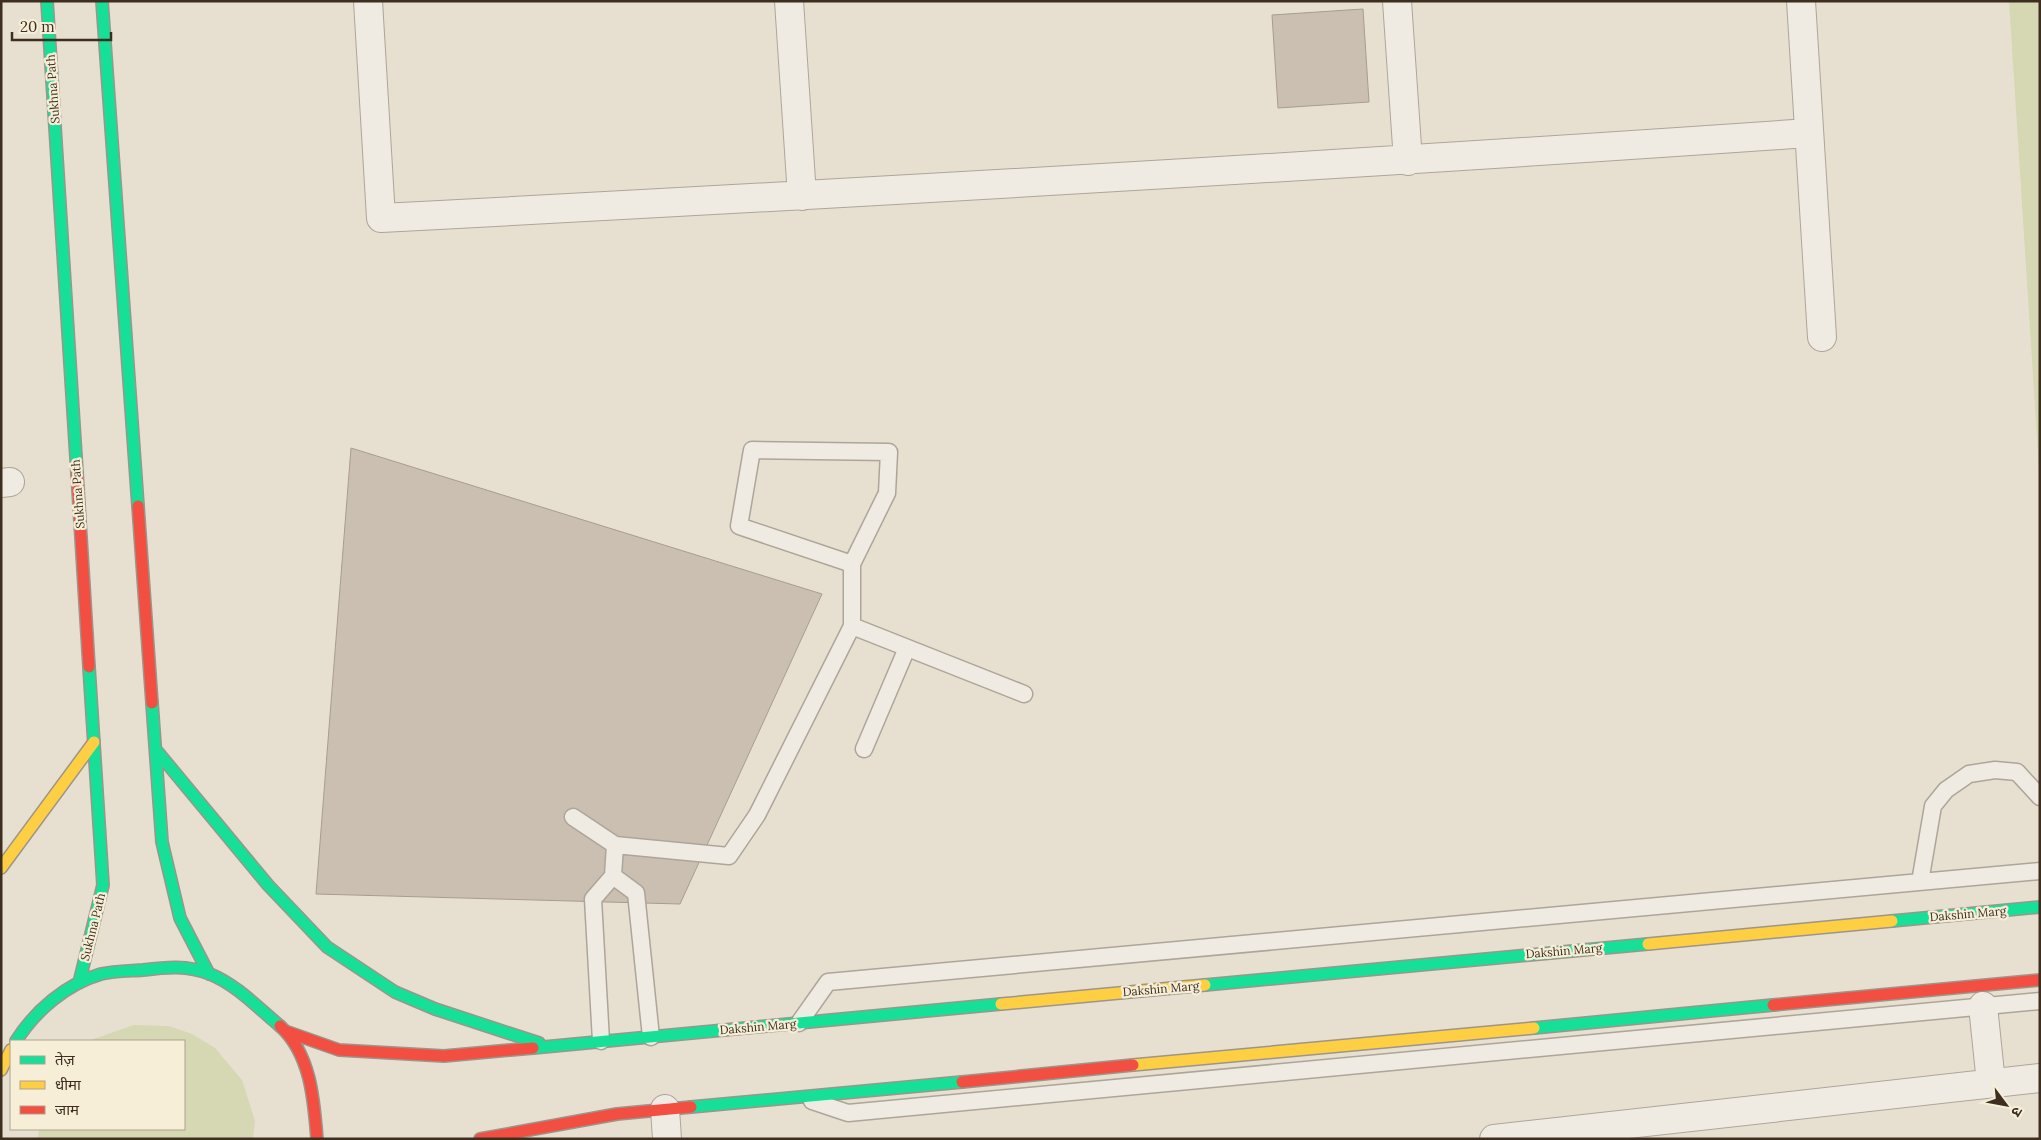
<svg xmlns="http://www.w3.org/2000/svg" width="2041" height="1140" font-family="Lora,'Noto Sans Devanagari',serif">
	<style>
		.green { fill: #d6d7b3 }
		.building { fill: #cbbfb2; stroke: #a89c90 }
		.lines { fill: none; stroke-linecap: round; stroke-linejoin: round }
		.lane-casing { stroke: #ada599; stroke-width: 19 }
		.street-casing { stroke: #ada599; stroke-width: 30 }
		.fast-casing { stroke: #9c958a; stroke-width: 14 }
		.slow-casing { stroke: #9c958a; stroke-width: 14 }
		.jam-casing { stroke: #9c958a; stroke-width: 14 }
		.lane { stroke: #efebe3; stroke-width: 16 }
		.street { stroke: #efebe3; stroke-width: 28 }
		.fast { stroke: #16e098; stroke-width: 11 }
		.slow { stroke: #ffcf43; stroke-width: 11 }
		.jam { stroke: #f24e42; stroke-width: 11 }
		.labels { text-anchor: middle; stroke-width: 4.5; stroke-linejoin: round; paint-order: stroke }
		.street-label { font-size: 12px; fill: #3d2e20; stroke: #f7eed8 }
	</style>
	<rect width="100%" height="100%" fill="#e7e0d1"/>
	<path class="green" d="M2009 1H2040V485Z
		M134 1025 169 1026 192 1034 215 1048 242 1080 255 1121 253 1139H38L39 1129H184V1041H88Z"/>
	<path class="building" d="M1363 9 1369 102 1278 108 1272 15Z
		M351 448 822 594 680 904 316 894Z"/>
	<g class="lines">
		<defs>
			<path id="lane" d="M852 626V564L739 526 752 450 889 452 887 493 852 564
				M864 749 907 648
				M573 817 615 845
				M613 876 615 845 729 856 757 815 852 626 1024 694
				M1920 882 1933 806 1946 790 1969 774 1995 770 2017 772 2040 797
				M799 1023 828 982 2040 871
				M601 1041 593 899 613 876 636 893 651 1037
				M812 1101 848 1113 2040 1001"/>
			<path id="street" d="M368 1 381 218C857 193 1333 166 1809 133
				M789 1 802 196
				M1397 1 1408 161
				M1801 1 1822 337
				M1 483 10 482
				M1983 1006 1991 1083
				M665 1109 667 1139
				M1494 1139 2040 1078"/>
			<path id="fast" d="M47 1 77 473
				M102 1 138 506
				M152 703 162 842 180 918 209 974
				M156 750 268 885 327 947 395 992 435 1009 539 1043
				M1892 921 2040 907
				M79 983 103 885 89 667
				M1205 985 1648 944
				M1534 1028 1773 1005
				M16 1041C35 1011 66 984 101 974 114 971 129 971 143 970 167 967 187 965 210 974 237 985 258 1008 280 1026
				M533 1048 1001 1004
				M691 1107 962 1082"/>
			<path id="slow" d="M1 868 94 742
				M1648 944 1892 921
				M1001 1004 1205 985
				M1133 1065 1534 1028
				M1 1070 11 1050"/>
			<path id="jam" d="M77 473 89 667
				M138 506 152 703
				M1773 1005 2040 980
				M280 1026C311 1054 314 1101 317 1139
				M285 1031 339 1050 444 1056 533 1048
				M962 1082 1133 1065
				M480 1139 617 1114 691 1107"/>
		</defs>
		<use href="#lane" class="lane-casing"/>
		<use href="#street" class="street-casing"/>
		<use href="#fast" class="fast-casing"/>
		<use href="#slow" class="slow-casing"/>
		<use href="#jam" class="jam-casing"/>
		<use href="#lane" class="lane"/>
		<use href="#street" class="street"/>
		<use href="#fast" class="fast"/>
		<use href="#slow" class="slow"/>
		<use href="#jam" class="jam"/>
	</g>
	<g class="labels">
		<g class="street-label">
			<text transform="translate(53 89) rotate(-94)" y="4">Sukhna Path</text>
			<text transform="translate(78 494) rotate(-94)" y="4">Sukhna Path</text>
			<text transform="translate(1968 914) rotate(-5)" y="4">Dakshin Marg</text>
			<text transform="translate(93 927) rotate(-76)" y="4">Sukhna Path</text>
			<text transform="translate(1564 951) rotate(-5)" y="4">Dakshin Marg</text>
			<text transform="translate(1161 989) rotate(-5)" y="4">Dakshin Marg</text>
			<text transform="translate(758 1027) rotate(-5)" y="4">Dakshin Marg</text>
		</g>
	</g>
	<rect width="2041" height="1140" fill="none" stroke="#3d2e20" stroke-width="5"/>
	<rect x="10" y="1040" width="175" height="90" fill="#f7eed8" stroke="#ada18e"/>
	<rect x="20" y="1056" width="25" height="8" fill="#16e098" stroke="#ada18e"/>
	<text x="55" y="1065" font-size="15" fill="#3d2e20">तेज़</text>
	<rect x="20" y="1081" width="25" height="8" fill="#ffcf43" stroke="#ada18e"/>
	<text x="55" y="1090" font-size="15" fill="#3d2e20">धीमा</text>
	<rect x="20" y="1106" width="25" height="8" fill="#f24e42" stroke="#ada18e"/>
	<text x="55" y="1115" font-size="15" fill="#3d2e20">जाम</text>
	<g transform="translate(2006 1105) rotate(122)" stroke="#f7eed8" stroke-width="4" paint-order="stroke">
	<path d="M0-4L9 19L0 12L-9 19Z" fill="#3d2e20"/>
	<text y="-8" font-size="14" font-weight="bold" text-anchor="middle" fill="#3d2e20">उ</text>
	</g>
	<path d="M12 32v8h99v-8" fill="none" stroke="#3d2e20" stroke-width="2.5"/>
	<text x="20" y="32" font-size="15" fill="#3d2e20" stroke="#f7eed8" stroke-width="4" paint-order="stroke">20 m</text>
</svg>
